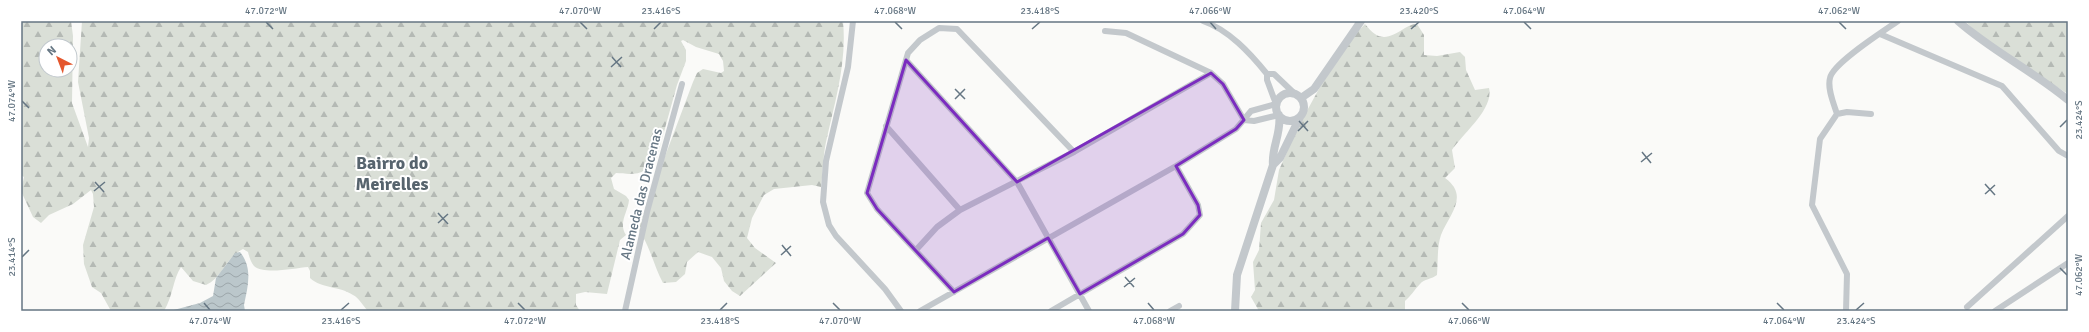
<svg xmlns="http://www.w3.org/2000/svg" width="2089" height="332" font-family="Signika,sans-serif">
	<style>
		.forest { fill: url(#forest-firs); fill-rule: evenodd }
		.water { fill: url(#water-waves) }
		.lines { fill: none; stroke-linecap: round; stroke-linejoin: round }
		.minor { stroke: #c3c8cc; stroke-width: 6 }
		.tertiary { stroke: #c3c8cc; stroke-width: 8 }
		.marked { fill: #7b2cbf; fill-opacity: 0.2; stroke: #7b2cbf; stroke-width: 3; stroke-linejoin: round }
		.ticks { fill: none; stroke: #657683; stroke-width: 1.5 }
		.labels { text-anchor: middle; stroke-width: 4; stroke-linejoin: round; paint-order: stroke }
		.street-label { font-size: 14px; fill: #657683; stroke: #fff }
		.district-label { font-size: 18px; font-weight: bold; fill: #57646e; stroke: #fff }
		.neatline { fill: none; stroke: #657683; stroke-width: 1.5 }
		.ticks-label { font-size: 10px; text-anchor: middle; fill: #657683 }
	</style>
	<defs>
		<pattern id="forest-firs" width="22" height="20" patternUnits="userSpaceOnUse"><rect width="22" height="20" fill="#dadfd7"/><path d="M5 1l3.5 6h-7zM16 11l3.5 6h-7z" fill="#b4b9b4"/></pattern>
		<pattern id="water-waves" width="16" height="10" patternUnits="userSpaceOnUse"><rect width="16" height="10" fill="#bbc7cb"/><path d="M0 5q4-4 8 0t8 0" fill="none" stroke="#9ca6aa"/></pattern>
	</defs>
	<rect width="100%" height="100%" fill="#fafaf8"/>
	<path class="forest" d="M21 21H71L73 36 72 103 88 147 89 138 78 82 82 21H843C847 63 835 101 826 142 823 156 823 172 821 187L812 185 774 189 764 195 752 218 747 238 755 248 776 263 740 296 732 291 724 281 721 268 712 257 698 252 687 262 685 274 676 282 663 283C655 268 651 251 643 237L640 236 638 222 644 212 693 82 697 73 703 69 721 73 724 71 723 61 719 54 696 47 683 40 681 41 686 50V61L677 85 657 157C647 175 636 175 616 173L611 178 614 189 626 196 629 200C628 212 618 223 626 235L620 240 607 294 585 292 576 294V305L580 311H368C363 306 359 298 353 295 340 286 322 289 310 278V271L308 267C295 268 264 275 254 266 251 263 249 256 248 252L243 249C225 258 223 277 206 285L193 281 181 267C173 279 173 296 164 311H111L101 293 92 287 84 264 83 245 94 207 93 194 91 190 73 204 49 215 41 223 33 217 21 191 24 177 21 175ZM46 46H70V70H46Z
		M1965 21H2068V94L1987 42Z
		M1365 24C1378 41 1387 40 1405 28 1409 26 1412 24 1417 24L1424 35V55L1437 56 1460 52 1465 57 1466 70 1475 90 1489 88C1494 109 1463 133 1452 150L1455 168 1445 178C1470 196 1449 215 1441 235 1437 246 1438 263 1437 275 1432 279 1424 279 1420 284 1414 290 1411 296 1405 301V311H1259L1251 297 1255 290 1253 262 1259 250 1261 223 1274 200 1279 170 1297 129 1332 65 1348 42Z"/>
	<path class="water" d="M240 252C253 268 248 286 244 305L245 311H170L200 303 213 296 216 278 235 253Z"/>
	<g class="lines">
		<path class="minor" d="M853 21 848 67 826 161 823 202 829 225 836 236 885 289 901 311
			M1105 31 1126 33 1211 73 1223 84 1244 120
			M1880 34 2002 86 2059 151 2068 156
			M906 60 1017 182 1089 311
			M1267 74H1274L1295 94
			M1837 114 1847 112 1871 114
			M1244 120 1254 121 1279 115
			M886 126 960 210
			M916 250 937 227 960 210 1074 152 1211 73
			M954 292 877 209 867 193 908 53 920 40 939 28 957 29 1074 152
			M1967 307 2068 216
			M625 311 647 212 682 84
			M920 311 1176 166 1236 129 1251 111 1276 104 1267 80V74C1250 53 1229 30 1203 21
			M1051 311 1183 234 1200 215 1198 205 1176 166
			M1170 311 1179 306
			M1846 311 1847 274 1812 205 1820 139 1837 114C1834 104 1827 89 1830 78 1833 63 1884 31 1898 21
			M1995 311 2068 263"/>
		<path class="tertiary" d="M1958 21C1992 51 2033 71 2068 100
			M1276 107a14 14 0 1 1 28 0a14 14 0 1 1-28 0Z
			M1301 98 1314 89 1361 21
			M1273 165C1271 148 1282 132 1279 115
			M1235 311 1237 275 1273 165 1280 158 1300 117"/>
	</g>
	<path class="marked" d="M906 60 1017 182 1211 73 1223 84 1244 120 1236 129 1176 166 1198 205 1200 215 1183 234 1080 294 1048 238 954 292 877 209 867 193Z"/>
	<path class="ticks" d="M266 22 273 29M580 22 587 29M895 22 902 29M1210 22 1216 29M1524 22 1531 29M1839 22 1846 29M654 29 661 22M1032 29 1040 22M1411 29 1419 22M612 57 621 67M611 67 622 57M955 89 965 99M955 99 965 89M22 101 29 108M1299 121 1308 131M2060 127 2067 120M1298 131 1308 121M1642 152 1651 163M1641 162 1652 153M95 182 104 192M1985 184 1995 195M94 191 105 182M1985 194 1995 185M438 213 448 224M438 223 448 214M782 245 791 256M781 255 791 246M22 257 29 250M2060 268 2067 275M1125 277 1134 287M1124 287 1135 278M204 303 210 310M518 303 525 310M833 303 840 310M1148 303 1154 310M1462 303 1469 310M1777 303 1784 310M341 310 349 303M720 310 727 303M1856 310 1864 303"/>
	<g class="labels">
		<g class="street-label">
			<text transform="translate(641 194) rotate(-76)" y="5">Alameda das Dracenas</text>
		</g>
		<g class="district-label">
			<text x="392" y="169">Bairro do<tspan x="392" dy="21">Meirelles</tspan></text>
		</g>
	</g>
	<rect width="2089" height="332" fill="none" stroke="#ffffff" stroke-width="44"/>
	<g transform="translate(58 58) rotate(318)"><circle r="19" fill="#ffffff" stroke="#c1c8cd"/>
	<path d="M0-3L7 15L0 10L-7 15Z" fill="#e4572e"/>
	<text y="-6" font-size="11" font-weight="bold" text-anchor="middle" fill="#657683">N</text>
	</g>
	<rect x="22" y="22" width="2045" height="288" class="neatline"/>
	<g class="ticks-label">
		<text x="266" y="14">47.072°W</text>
		<text x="580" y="14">47.070°W</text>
		<text x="661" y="14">23.416°S</text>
		<text x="895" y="14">47.068°W</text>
		<text x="1040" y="14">23.418°S</text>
		<text x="1210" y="14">47.066°W</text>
		<text x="1419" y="14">23.420°S</text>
		<text x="1524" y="14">47.064°W</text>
		<text x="1839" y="14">47.062°W</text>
		<text transform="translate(11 101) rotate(-90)" y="4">47.074°W</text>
		<text transform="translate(2078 120) rotate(-90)" y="4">23.424°S</text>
		<text transform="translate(11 257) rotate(-90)" y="4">23.414°S</text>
		<text transform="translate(2078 275) rotate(-90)" y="4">47.062°W</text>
		<text x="210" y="324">47.074°W</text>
		<text x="341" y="324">23.416°S</text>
		<text x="525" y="324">47.072°W</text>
		<text x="720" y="324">23.418°S</text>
		<text x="840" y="324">47.070°W</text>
		<text x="1154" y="324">47.068°W</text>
		<text x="1469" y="324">47.066°W</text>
		<text x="1784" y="324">47.064°W</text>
		<text x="1856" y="324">23.424°S</text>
	</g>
</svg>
